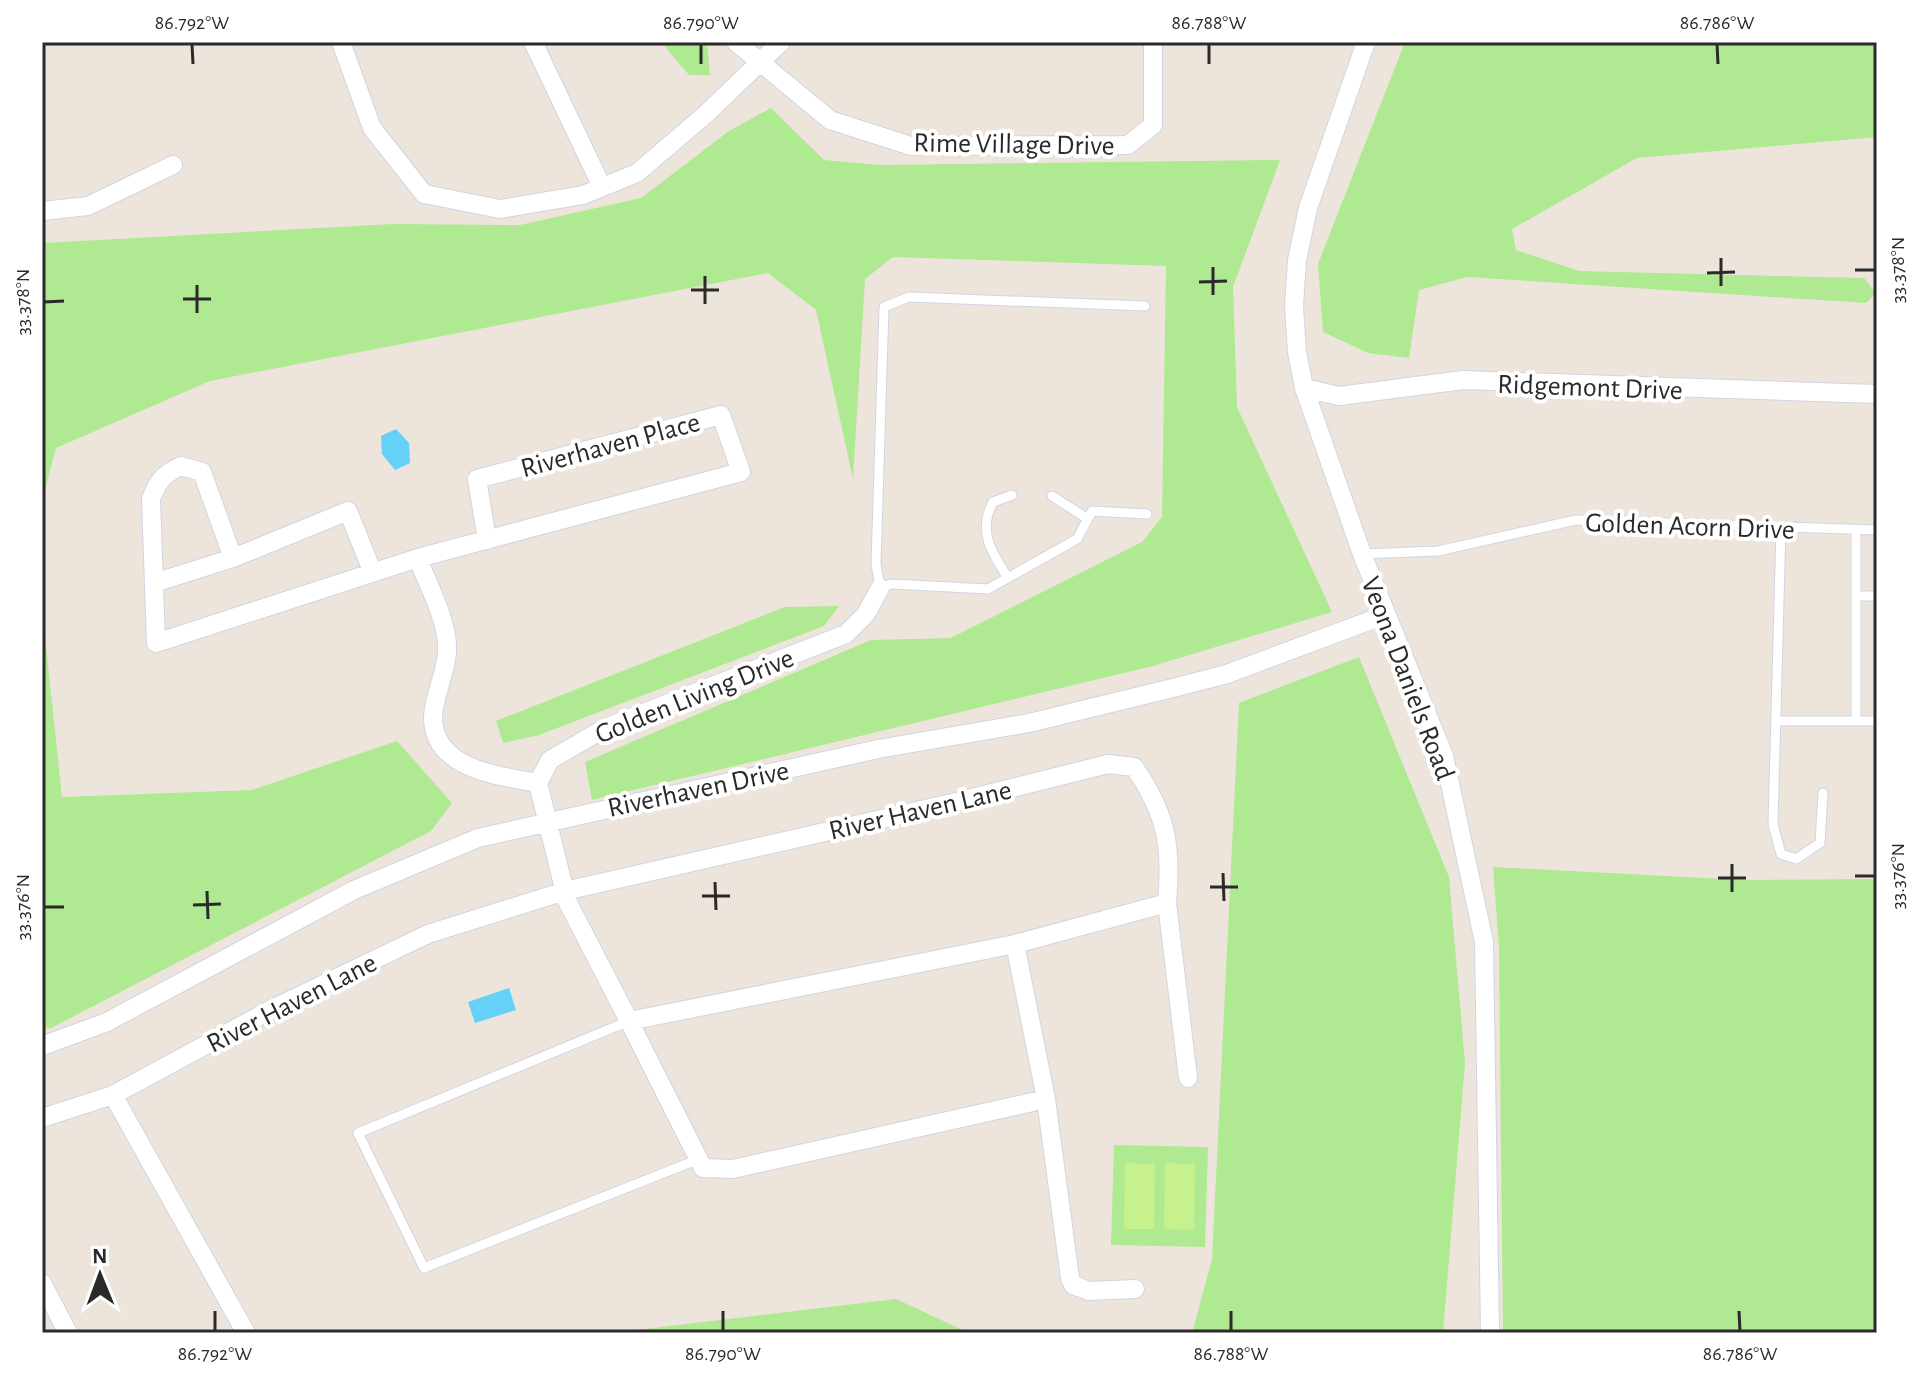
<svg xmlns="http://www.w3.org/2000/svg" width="1919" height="1375" font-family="'Alegreya Sans',sans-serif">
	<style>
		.green { fill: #afe992 }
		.pitch { fill: #c6f18d }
		.water { fill: #65d0f8 }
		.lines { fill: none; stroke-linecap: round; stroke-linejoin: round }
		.service-casing { stroke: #d0d4e4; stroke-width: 11 }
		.minor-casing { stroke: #d0d4e4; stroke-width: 20 }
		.service { stroke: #fff; stroke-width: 9 }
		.minor { stroke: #fff; stroke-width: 18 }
		.ticks { fill: none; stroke: #2a2a2a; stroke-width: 3 }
		.labels { text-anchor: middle; stroke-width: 8; stroke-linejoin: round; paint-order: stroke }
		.street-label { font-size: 28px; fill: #2a2a2a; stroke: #fff }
		.neatline { fill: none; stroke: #2a2a2a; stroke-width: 3 }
		.ticks-label { font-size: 20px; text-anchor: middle; fill: #2a2a2a }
	</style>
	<rect width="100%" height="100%" fill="#ede5db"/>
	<path class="green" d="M661 42H707L710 75H689Z
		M1405 42H1856L1877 45V137L1637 158 1512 229 1516 250 1579 271 1864 278 1876 293 1866 303 1467 277 1419 290 1409 358 1368 353 1323 332 1318 264Z
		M771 108 824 160 880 165 1280 160 1233 287 1237 407 1332 612 1153 666 592 800 585 762 871 640 951 638 1142 542 1162 517 1166 266 893 257 865 279 853 479 816 310 768 273 210 381 56 448 42 502V243L393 224 520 225 641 198 729 131Z
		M839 606 824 626 539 735 503 743 496 721 785 607Z
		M42 608 62 797 252 790 397 741 452 803 431 831 51 1028 42 1029Z
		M1359 657 1449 877 1465 1063 1443 1333H1192L1212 1259 1239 703Z
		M1493 867 1742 880 1877 879V1333H1503L1499 947Z
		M1114 1145 1208 1147 1205 1247 1111 1245Z
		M896 1299 969 1333H611Z"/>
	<path class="pitch" d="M1125 1163 1155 1164 1154 1229H1124Z
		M1165 1163 1195 1164 1194 1230 1164 1229Z"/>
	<path class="water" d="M396 429 409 443 410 463 395 470 382 454 381 436Z
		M509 988 516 1010 475 1023 468 1002Z"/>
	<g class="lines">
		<defs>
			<path id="service" d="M1145 306 909 297 884 307 876 564 880 588 891 584 988 589 1077 539 1092 511 1147 514
				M1052 496 1088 519
				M1781 528 1773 824 1781 854 1796 859 1820 843 1823 793
				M1362 554 1438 551 1576 520 1877 530
				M1008 578C992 553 977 531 993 502L1012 495
				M1856 596H1877
				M1778 721H1877
				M1856 721V530
				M629 1021 358 1133 424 1268 699 1159"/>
			<path id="minor" d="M341 42 372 128 424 194 500 209 583 195 637 173 706 114 781 42
				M533 42 602 187
				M736 42 830 120 911 146 1128 145 1153 125V42
				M1366 42 1308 208 1297 260 1294 306 1297 352 1304 388 1362 554 1444 756 1484 942 1490 1333
				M42 211 88 206 173 165
				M1304 388 1339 396 1463 380 1877 394
				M233 558 202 472 181 466C163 474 158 481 151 499L156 643 418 558 741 472 721 415 477 479 487 540
				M418 558C428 586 449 622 447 652 446 674 433 697 433 718 434 770 500 776 538 783
				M154 583 233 558 348 511 373 573
				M1015 944 1046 1099 1070 1278 1073 1285 1089 1291 1135 1289
				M629 1021 567 901 538 783 550 760 605 728 846 634 866 614 880 588
				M42 1046 107 1022 354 890 478 838 878 749 1029 723 1177 687 1227 674 1385 615
				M113 1095 246 1333
				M1046 1099 733 1169 703 1168 629 1021 1015 944 1167 903 1188 1078
				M42 1118 113 1095 272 1009 428 934 565 891 952 803 1108 764 1134 767C1167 814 1172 847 1167 903
				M42 1283 68 1333"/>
		</defs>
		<use href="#service" class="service-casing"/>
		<use href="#minor" class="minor-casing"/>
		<use href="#service" class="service"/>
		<use href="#minor" class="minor"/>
	</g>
	<path class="ticks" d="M192 44 193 64M701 44V64M1209 44V64M1717 44 1718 64M1721 258V286M1213 267V295M1855 270H1875M1707 273 1735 272M705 276V304M1199 282 1227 281M197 285V313M691 290H719M183 299H211M44 302 64 301M1732 864V892M1223 873 1224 901M1855 876H1875M1718 878H1746M715 882 716 910M1210 887H1238M207 891 208 919M702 896H730M193 905 221 904M44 907H64M215 1311V1331M723 1311V1331M1231 1311V1331M1739 1311 1740 1331"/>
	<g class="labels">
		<g class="street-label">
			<text transform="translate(1014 143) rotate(1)" y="10">Rime Village Drive</text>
			<text transform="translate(1590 386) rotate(2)" y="10">Ridgemont Drive</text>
			<text transform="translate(610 444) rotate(-15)" y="10">Riverhaven Place</text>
			<text transform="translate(1690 525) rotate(2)" y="10">Golden Acorn Drive</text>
			<text transform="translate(1409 678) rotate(69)" y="10">Veona Daniels Road</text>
			<text transform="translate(694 695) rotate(-22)" y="10">Golden Living Drive</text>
			<text transform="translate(698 788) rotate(-12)" y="10">Riverhaven Drive</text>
			<text transform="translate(920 809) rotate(-13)" y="10">River Haven Lane</text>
			<text transform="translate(291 1002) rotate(-27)" y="10">River Haven Lane</text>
		</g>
	</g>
	<rect width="1919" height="1375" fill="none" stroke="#ffffff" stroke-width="88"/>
	<g transform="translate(100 1275) rotate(359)" stroke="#ffffff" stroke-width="6" paint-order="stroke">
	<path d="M0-6L14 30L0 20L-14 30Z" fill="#2a2a2a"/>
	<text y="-12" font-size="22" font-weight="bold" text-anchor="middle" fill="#2a2a2a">N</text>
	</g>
	<rect x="44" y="44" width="1831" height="1287" class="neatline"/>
	<g class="ticks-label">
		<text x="192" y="29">86.792°W</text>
		<text x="701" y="29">86.790°W</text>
		<text x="1209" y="29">86.788°W</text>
		<text x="1717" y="29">86.786°W</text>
		<text transform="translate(1897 270) rotate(-90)" y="7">33.378°N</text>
		<text transform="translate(22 302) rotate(-90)" y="7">33.378°N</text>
		<text transform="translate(1897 876) rotate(-90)" y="7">33.376°N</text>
		<text transform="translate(22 907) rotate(-90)" y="7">33.376°N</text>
		<text x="215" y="1360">86.792°W</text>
		<text x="723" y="1360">86.790°W</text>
		<text x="1231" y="1360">86.788°W</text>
		<text x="1740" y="1360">86.786°W</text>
	</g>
</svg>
